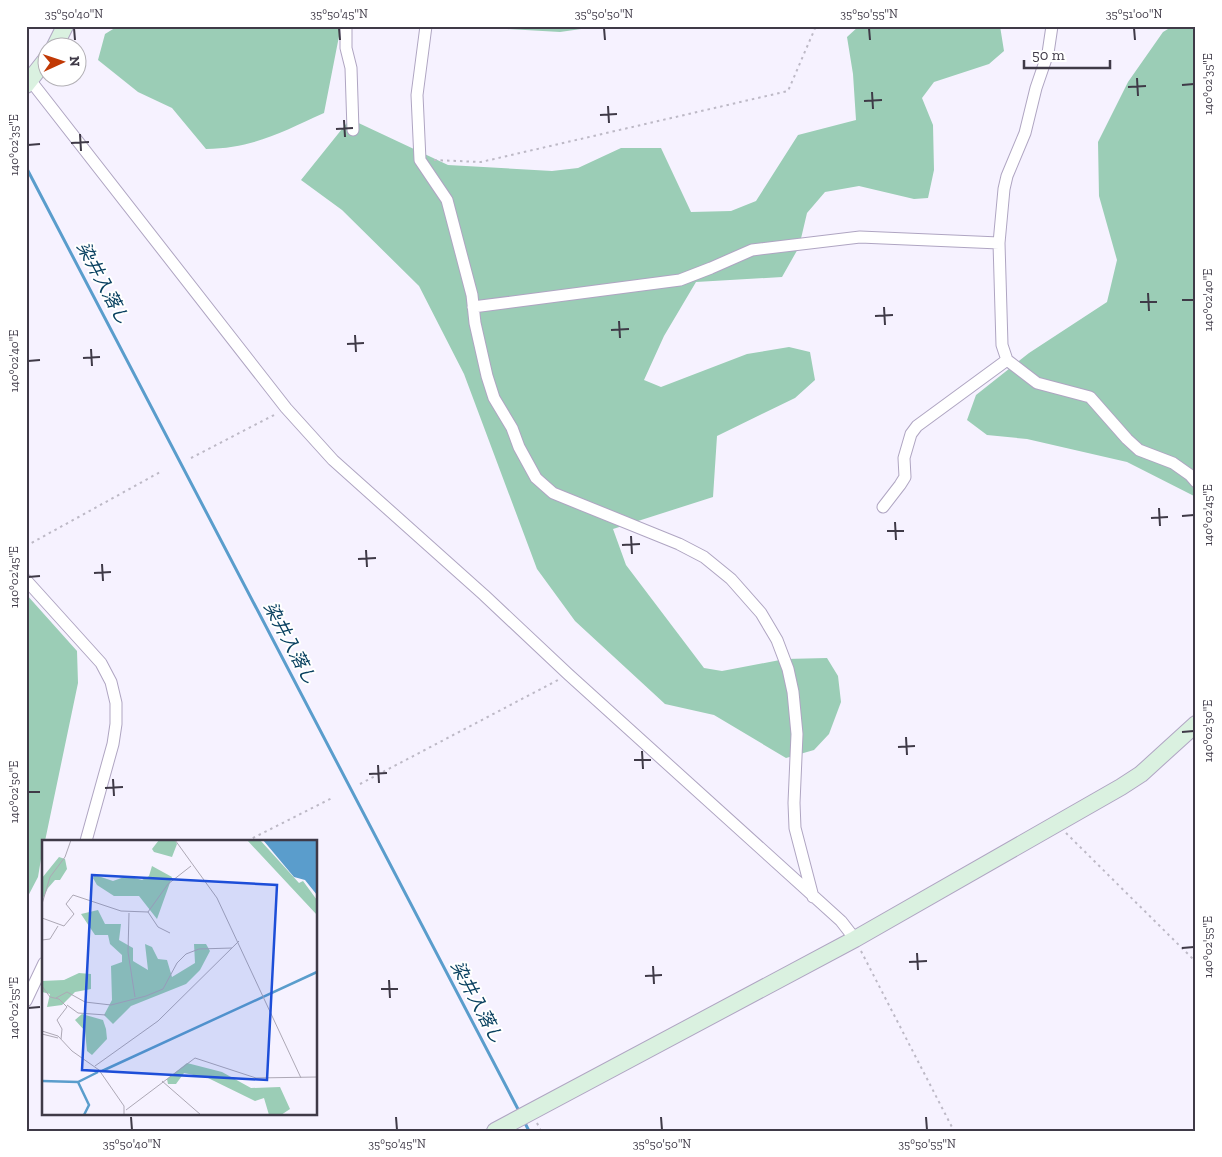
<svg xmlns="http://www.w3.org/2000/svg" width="1222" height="1157" font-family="'Zilla Slab','Noto Sans JP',serif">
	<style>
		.green { fill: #9bcdb6 }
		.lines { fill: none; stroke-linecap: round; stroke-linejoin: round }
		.stream { stroke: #5a9dcc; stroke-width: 3 }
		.street-casing { stroke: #afa5c2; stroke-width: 13 }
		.secondary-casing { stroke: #afa5c2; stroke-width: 18 }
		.path { stroke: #bdb9c6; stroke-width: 2; stroke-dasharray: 2.5 4; stroke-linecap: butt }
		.street { stroke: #fff; stroke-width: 11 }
		.secondary { stroke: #daf1e0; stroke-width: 16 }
		.ticks { fill: none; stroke: #3f3a47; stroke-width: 2 }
		.labels { text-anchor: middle; stroke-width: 4; stroke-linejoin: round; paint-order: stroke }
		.water-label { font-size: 18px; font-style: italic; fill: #063e5e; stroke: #fff }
		.inset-river { fill: none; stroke: #5a9dcc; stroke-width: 2.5 }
		.inset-road { fill: none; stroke: #ada8b5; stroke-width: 1 }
		.view { fill: #1d4ed8; fill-opacity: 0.15; stroke: #1d4ed8; stroke-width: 2.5 }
		.inset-edge { fill: none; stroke: #3f3a47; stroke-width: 2.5 }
		.neatline { fill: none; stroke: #3f3a47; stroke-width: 2 }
		.ticks-label { font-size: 12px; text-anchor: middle; fill: #3f3a47 }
	</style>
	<rect width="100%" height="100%" fill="#f6f2ff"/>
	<path class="green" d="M118 26H341L324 113C282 132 254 148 206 149L172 108 138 92 98 60 105 34Z
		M505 26H602L560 32 507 29Z
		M859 26H1000L1004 51 989 64 934 82 922 98 933 125 934 170 928 198 914 199 859 186 825 192 807 213 799 247 782 277 696 282 664 336 644 380 661 387 747 354 789 347 810 352 815 380 795 398 717 436 713 497 613 529 626 565 704 668 722 671 785 659 827 658 838 676 841 702 829 734 814 750 786 758 714 715 665 704 575 621 537 569 464 374 419 286 342 210 301 180 350 119 448 165 552 171 578 168 621 148H661L691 212 731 211 756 201 798 135 856 120 853 74 847 37Z
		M1173 26H1196V125L1194 133 1196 149V497L1127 462 1027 439 987 435 967 420 976 395 1029 353 1107 302 1117 260 1099 196 1098 142 1128 82 1163 32Z
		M26 594 77 651 78 683 45 841H44L38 877 26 900Z"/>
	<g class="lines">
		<path class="stream" d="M26 167 520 1113
			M524 1121 529 1131"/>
		<defs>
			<path id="street" d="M346 26V48L351 68 353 130
				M426 26 417 95 420 160 447 200 472 295 475 323 487 376 494 398 512 428 519 447 536 478 553 493 679 544 704 557 731 579 761 613 777 640 788 669 793 692 797 734 794 803 795 828 813 897
				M1052 26 1048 53 1036 88 1025 133 1007 176 1004 189 999 243 1002 345 1007 360 1037 383 1090 397 1127 439 1139 450 1173 463 1190 475 1196 482
				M30 80 286 408 333 460 484 595 568 674 841 921 855 939
				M473 307 680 280 711 268 752 250 860 237 999 243
				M883 507 900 485 905 477 904 458 911 434 917 426 1007 360
				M26 580 101 663 111 682 116 703V724L113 744 86 841
				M26 1001 44 963"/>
			<path id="secondary" d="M54 48 65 26
				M26 85 48 57
				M495 1131 855 939 1121 787 1141 774 1196 724"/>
		</defs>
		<use href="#street" class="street-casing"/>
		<use href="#secondary" class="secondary-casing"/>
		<path class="path" d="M434 160 481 162 788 91 816 26
			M191 458 276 414
			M26 546 162 471
			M360 784 558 680
			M1066 833 1196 962
			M247 841 334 797
			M861 951 954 1131
			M537 1123 541 1131"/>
		<use href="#street" class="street"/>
		<use href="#secondary" class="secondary"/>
	</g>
	<path class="ticks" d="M74 28 75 40M339 28 340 40M604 28 605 40M869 28 870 40M1134 28 1135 40M1137 78 1138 96M1182 85 1194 84M1128 87 1146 86M872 92 873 109M864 101 882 100M608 106 609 123M600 115 617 114M344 120 345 137M336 129 353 128M80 134 81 151M71 143 89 142M28 145 40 144M1148 293 1149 311M1182 300H1194M1140 302H1157M884 307 885 325M875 316 893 315M619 321 620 338M611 330 629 329M355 335 356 352M347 344 364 343M91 349 92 366M83 358 100 357M28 361 40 360M1159 508 1160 526M1182 516 1194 515M1151 518 1168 517M895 522 896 540M887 531H904M631 536 632 554M622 545 640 544M366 550 367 567M358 559 376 558M102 564 103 581M94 573 111 572M28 577 40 576M1182 732 1194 731M906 737 907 755M898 747 915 746M642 751 643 769M634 760H651M378 765 379 783M369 774 387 773M113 779 114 796M105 788 123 787M28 792H40M1182 948 1194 947M917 953 918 970M909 962 927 961M653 966 654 984M645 976 662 975M389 980 390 998M381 989H398M28 1008 40 1007M131 1117 132 1130M396 1117 397 1130M661 1117 662 1130M926 1117 927 1130"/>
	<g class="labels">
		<g class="water-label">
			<text transform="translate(103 283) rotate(62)" y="6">染井入落し</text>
			<text transform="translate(290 643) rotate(62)" y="6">染井入落し</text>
			<text transform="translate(477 1002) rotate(62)" y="6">染井入落し</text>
		</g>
	</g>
	<g transform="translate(42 840)">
		<rect width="275" height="275" fill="#f6f2ff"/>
		<path d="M117 0H133L135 4 130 17 112 12 110 9ZM205 0H218L257 43 261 41 275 60V75ZM17 17 23 19 25 29 18 40H13L6 48 0 60V38ZM110 26 130 37 115 79 97 56H72L55 45 51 38 53 35 71 41 85 36 100 40 107 36ZM56 70 63 84H79L77 100 91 108V121L106 130 103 104 110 107 116 119 125 120 130 137 153 123 152 104H164L168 111 158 130 144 144 89 166 71 184 62 175 70 160 69 126 80 122V115L68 104 66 95H53L39 74ZM37 133 49 134V149L33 152 20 165 5 167 8 154 0 152V141L22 140ZM40 174 61 180 64 189 65 199 50 215 45 211 43 191 33 180ZM145 223 180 232 209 248 238 247 248 269 239 275H227L222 258 213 261 166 238 142 233 134 244H126L125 239Z" fill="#9bcdb6"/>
		<path d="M221 0H275V55L263 40 252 37Z" fill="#5a9dcc"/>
		<path class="inset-river" d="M60 231 275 132M0 241 36 242 56 232M36 242 47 265 42 275"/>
		<path class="inset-road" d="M133 0 175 58 259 238M0 64 8 37 23 17 29 0M106 72 116 87 128 93M87 73 86 112 93 157M0 78 22 86 32 74 24 64 31 55 79 71 106 72 126 44 149 26M0 100 8 99 16 86M0 146 8 157 17 159 25 167 15 180 20 189 19 199M14 158 25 152 43 162 69 165 104 156 121 149 135 123 144 114 157 109 190 108M25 165 36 173 64 175M0 191 16 196 30 211 57 230 82 266V275M0 194 16 198M53 226 116 181 197 101M120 241 159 275M84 270 153 218 214 238 275 237"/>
		<path class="view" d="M50 35 235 45 225 240 40 230Z"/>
		<rect width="275" height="275" class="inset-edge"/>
	</g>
	<rect width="1222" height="1157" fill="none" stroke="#ffffff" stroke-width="55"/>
	<g transform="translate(62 62) rotate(87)"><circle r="24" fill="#ffffff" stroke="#b2b0b5"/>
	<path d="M0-4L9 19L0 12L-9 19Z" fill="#c13905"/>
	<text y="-8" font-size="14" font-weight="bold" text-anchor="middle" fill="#3f3a47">N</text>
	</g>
	<path d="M1024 60v8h86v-8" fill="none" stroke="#3f3a47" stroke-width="2.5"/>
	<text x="1032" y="60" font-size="15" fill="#3f3a47" stroke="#ffffff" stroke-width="4" paint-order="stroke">50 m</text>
	<rect x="28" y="28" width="1166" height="1102" class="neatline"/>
	<g class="ticks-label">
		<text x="74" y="18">35°50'40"N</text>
		<text x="339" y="18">35°50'45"N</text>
		<text x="604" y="18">35°50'50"N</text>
		<text x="869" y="18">35°50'55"N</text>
		<text x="1134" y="18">35°51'00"N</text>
		<text transform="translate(1208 84) rotate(-90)" y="4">140°02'35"E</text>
		<text transform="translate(14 145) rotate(-90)" y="4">140°02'35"E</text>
		<text transform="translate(1208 300) rotate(-90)" y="4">140°02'40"E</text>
		<text transform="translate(14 361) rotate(-90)" y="4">140°02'40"E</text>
		<text transform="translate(1208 515) rotate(-90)" y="4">140°02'45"E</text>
		<text transform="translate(14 577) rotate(-90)" y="4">140°02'45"E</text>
		<text transform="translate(1208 731) rotate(-90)" y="4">140°02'50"E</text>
		<text transform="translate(14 792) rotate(-90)" y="4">140°02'50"E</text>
		<text transform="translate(1208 947) rotate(-90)" y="4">140°02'55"E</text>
		<text transform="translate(14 1008) rotate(-90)" y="4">140°02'55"E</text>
		<text x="132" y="1148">35°50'40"N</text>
		<text x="397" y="1148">35°50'45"N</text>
		<text x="662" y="1148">35°50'50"N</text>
		<text x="927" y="1148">35°50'55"N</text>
	</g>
</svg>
